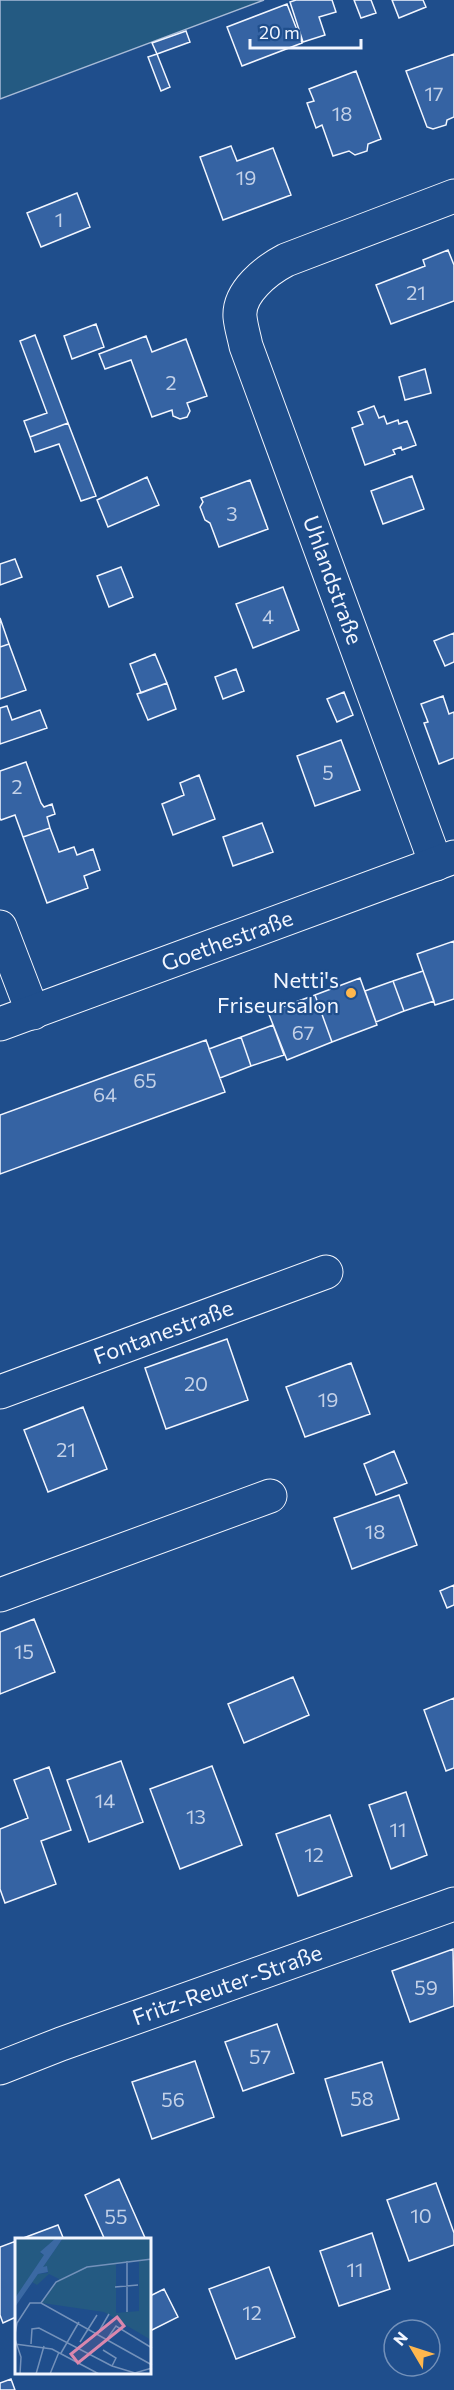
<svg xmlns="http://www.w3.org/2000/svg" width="454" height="2390" font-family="Commissioner,sans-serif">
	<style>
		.green { fill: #245a82; stroke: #a8bbd7; stroke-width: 1.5 }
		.building { fill: #3563a3; stroke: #f2f6ff; stroke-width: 1.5 }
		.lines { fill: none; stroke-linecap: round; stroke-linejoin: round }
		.minor-casing { stroke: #f2f6ff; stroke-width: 35 }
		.minor { stroke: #1f4e8c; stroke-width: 33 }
		.poi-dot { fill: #ffb74d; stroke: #1f4e8c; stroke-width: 2 }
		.labels { text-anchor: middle; stroke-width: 4.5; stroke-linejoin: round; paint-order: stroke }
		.number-label { font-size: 20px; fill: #c3d1e8 }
		.street-label { font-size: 22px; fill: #f2f6ff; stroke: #1f4e8c }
		.poi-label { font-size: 22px; fill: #f2f6ff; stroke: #1f4e8c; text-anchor: end }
		.inset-road { fill: none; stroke: #7391ba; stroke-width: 1.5 }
		.view { fill: #da87ad; fill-opacity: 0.15; stroke: #da87ad; stroke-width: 3 }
		.inset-edge { fill: none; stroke: #f2f6ff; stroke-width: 3 }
	</style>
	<rect width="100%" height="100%" fill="#1f4e8c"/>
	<path class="green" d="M0 0H264L0 99Z"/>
	<path class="building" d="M296 0H332L336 12 319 17 325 35 303 42 290 2Z
		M354 0H371L376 13 361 18Z
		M392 0H423L426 7 399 18Z
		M287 4 302 43 242 66 227 27Z
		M186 31 190 42 157 54 152 43Z
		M157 54 170 87 161 91 148 57Z
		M454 54V117L447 120 446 125 433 129 427 127 406 71Z
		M356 71 381 139 368 144 367 151 355 155 349 151 333 156 322 125 316 128 307 103 314 101 309 89Z
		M231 146 237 161 273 148 291 195 223 220 200 157Z
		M77 193 90 227 41 247 27 213Z
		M448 250 454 265V301L391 324 376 285 425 266 423 260Z
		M96 324 104 347 72 359 64 336Z
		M35 335 68 423 30 437 24 421 47 413 20 341Z
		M146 336 152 352 186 339 207 396 187 403 190 411 187 417 180 419 173 416 172 410 152 417 131 360 105 369 99 354Z
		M425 369 431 393 405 400 399 377Z
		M374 406 379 418 384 416 387 424 398 420 399 424 407 421 416 445 402 450 401 447 393 450 395 454 365 465 352 428 363 424 358 412Z
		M68 423 96 496 81 501 59 444 35 452 30 437Z
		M412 476 424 509 383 524 371 491Z
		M147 477 159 505 108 527 97 500Z
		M250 480 268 529 219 547 210 523 205 520 200 507 203 502 201 498Z
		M15 559 22 577 0 585V564Z
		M121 567 133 597 109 607 97 576Z
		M283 587 299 630 253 648 236 604Z
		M0 618 9 644 0 647Z
		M454 633V662L445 666 434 641Z
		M9 644 26 690 0 699V647Z
		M155 654 167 683 141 693 130 664Z
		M236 669 244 691 223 699 215 677Z
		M167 683 176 709 148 720 137 694Z
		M344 692 353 715 337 722 327 699Z
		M443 696 449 714 454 712V758L439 764 424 723 428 722 421 704Z
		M7 706 12 720 40 710 47 728 0 744V708Z
		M341 740 360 790 315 806 297 756Z
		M26 762 41 803 44 807 52 804 55 814 47 817 50 828 23 837 15 815 1 820 0 818V771Z
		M199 775 215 819 173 835 162 804 184 795 180 783Z
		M262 823 273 852 233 866 223 837Z
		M50 828 59 852 74 847 77 855 93 849 100 870 84 876 88 888 47 903 23 837Z
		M454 941V999L435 1005 417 954Z
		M423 971 434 1001 404 1011 393 981Z
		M360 978 377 1025 332 1042 315 995Z
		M393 981 404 1011 376 1022 365 991Z
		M315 995 332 1042 287 1060 268 1012Z
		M273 1025 284 1055 251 1066 241 1037Z
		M241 1037 251 1066 220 1078 209 1049Z
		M206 1040 225 1092 0 1174V1115Z
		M227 1339 248 1400 166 1429 145 1368Z
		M351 1363 370 1414 305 1437 286 1387Z
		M83 1407 107 1469 48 1492 24 1430Z
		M394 1451 407 1483 376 1495 364 1464Z
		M399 1495 417 1545 352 1569 334 1518Z
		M454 1585V1605L447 1608 440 1591Z
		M34 1619 55 1672 0 1694V1632Z
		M293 1677 309 1715 244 1743 228 1704Z
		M454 1698V1768L446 1771 424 1710Z
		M121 1761 143 1822 89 1842 67 1780Z
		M212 1766 242 1845 180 1869 150 1789Z
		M49 1767 71 1830 41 1841 56 1884 5 1903 0 1889V1829L28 1818 14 1780Z
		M406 1792 427 1855 391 1869 369 1805Z
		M330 1815 352 1876 298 1896 276 1834Z
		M453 1949 454 2006 410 2022 392 1971Z
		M277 2024 294 2073 243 2091 225 2042Z
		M195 2061 214 2117 152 2139 132 2082Z
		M382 2062 399 2119 342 2136 325 2079Z
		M119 2179 146 2240H105L85 2195Z
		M436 2183 454 2233V2245L409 2261 387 2200Z
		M58 2225 64 2240H18Z
		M372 2233 390 2289 339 2306 320 2251Z
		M16 2241V2317L3 2323 0 2315V2247Z
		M269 2267 295 2337 236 2359 209 2289Z
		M164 2289 178 2317 150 2331V2296Z
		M11 2379 15 2390H0V2383Z"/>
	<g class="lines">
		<defs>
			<g id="minor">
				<path d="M436 864 246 346C244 336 241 327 240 317 238 292 267 270 286 260L454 196"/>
				<path d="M0 927 33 1013"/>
				<path id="s1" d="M0 1024 454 857"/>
				<path id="s2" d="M0 1392 326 1272"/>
				<path d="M0 1595 270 1496"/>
				<path id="s3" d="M0 2068 61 2044 454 1904"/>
			</g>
		</defs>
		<use href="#minor" class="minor-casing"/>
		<use href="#minor" class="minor"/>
	</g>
	<circle class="poi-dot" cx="351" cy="993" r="6"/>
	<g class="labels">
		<g class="number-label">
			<text x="434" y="101">17</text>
			<text x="342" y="121">18</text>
			<text x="246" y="185">19</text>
			<text x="59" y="227">1</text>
			<text x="416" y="300">21</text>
			<text x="171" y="390">2</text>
			<text x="232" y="521">3</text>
			<text x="268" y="624">4</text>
			<text x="328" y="780">5</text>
			<text x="17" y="794">2</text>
			<text x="303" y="1040">67</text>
			<text x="145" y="1088">65</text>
			<text x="105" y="1102">64</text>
			<text x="196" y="1391">20</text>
			<text x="328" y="1407">19</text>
			<text x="66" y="1457">21</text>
			<text x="375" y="1539">18</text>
			<text x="24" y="1659">15</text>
			<text x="105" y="1808">14</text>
			<text x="196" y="1824">13</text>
			<text x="398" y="1837">11</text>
			<text x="314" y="1862">12</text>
			<text x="426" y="1995">59</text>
			<text x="260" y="2064">57</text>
			<text x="362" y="2106">58</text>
			<text x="173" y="2107">56</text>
			<text x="421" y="2223">10</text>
			<text x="116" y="2224">55</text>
			<text x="355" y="2277">11</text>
			<text x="252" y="2320">12</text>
		</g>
		<g class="street-label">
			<text transform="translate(333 580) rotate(70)" y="8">Uhlandstraße</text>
			<text dy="8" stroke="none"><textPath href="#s1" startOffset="242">Goethestraße</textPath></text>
			<text dy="8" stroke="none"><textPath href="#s2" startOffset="174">Fontanestraße</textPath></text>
			<text dy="8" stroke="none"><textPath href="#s3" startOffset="242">Fritz-Reuter-Straße</textPath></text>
		</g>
		<g class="poi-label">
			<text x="339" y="988">Netti's<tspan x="339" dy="25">Friseursalon</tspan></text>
		</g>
	</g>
	<g transform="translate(15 2238)">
		<rect width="136" height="136" fill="#1f4e8c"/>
		<path d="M0 0H41L25 15 30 17 0 60ZM48 0H136V102L89 74 27 65 44 41 34 36 22 47 17 44 23 36 33 35 32 29 27 30ZM124 22V73L101 75V26Z" fill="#245a82" fill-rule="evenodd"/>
		<path d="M41 0H48L28 29 32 28 33 34 23 36 0 69V60L29 17 25 14Z" fill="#3b69a3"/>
		<path class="inset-road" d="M112 23V74M100 49 123 47M26 65 41 44 72 29 137 21M83 95 94 76M0 96 2 85 15 65H26L137 127M0 101 6 119 5 136M92 101 101 88 137 110M65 104 82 77M0 106 37 111 84 136M16 106 17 91 24 90 97 128M88 112 101 120 97 128M46 115 64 84M97 128 120 135 137 130M21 136 29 108M35 136 44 114"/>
		<path class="view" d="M102 79 109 88 63 125 56 116Z"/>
		<rect width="136" height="136" class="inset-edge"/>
	</g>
	<g transform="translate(412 2348) rotate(309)"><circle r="28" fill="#1f4e8c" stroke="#7391ba" stroke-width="1.5"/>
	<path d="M0-4.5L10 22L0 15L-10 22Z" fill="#ffb74d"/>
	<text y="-9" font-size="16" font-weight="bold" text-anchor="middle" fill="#f2f6ff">N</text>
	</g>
	<path d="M250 39v9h111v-9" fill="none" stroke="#f2f6ff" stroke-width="3"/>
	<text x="259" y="39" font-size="18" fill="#f2f6ff" stroke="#1f4e8c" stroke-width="4.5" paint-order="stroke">20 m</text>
</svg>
